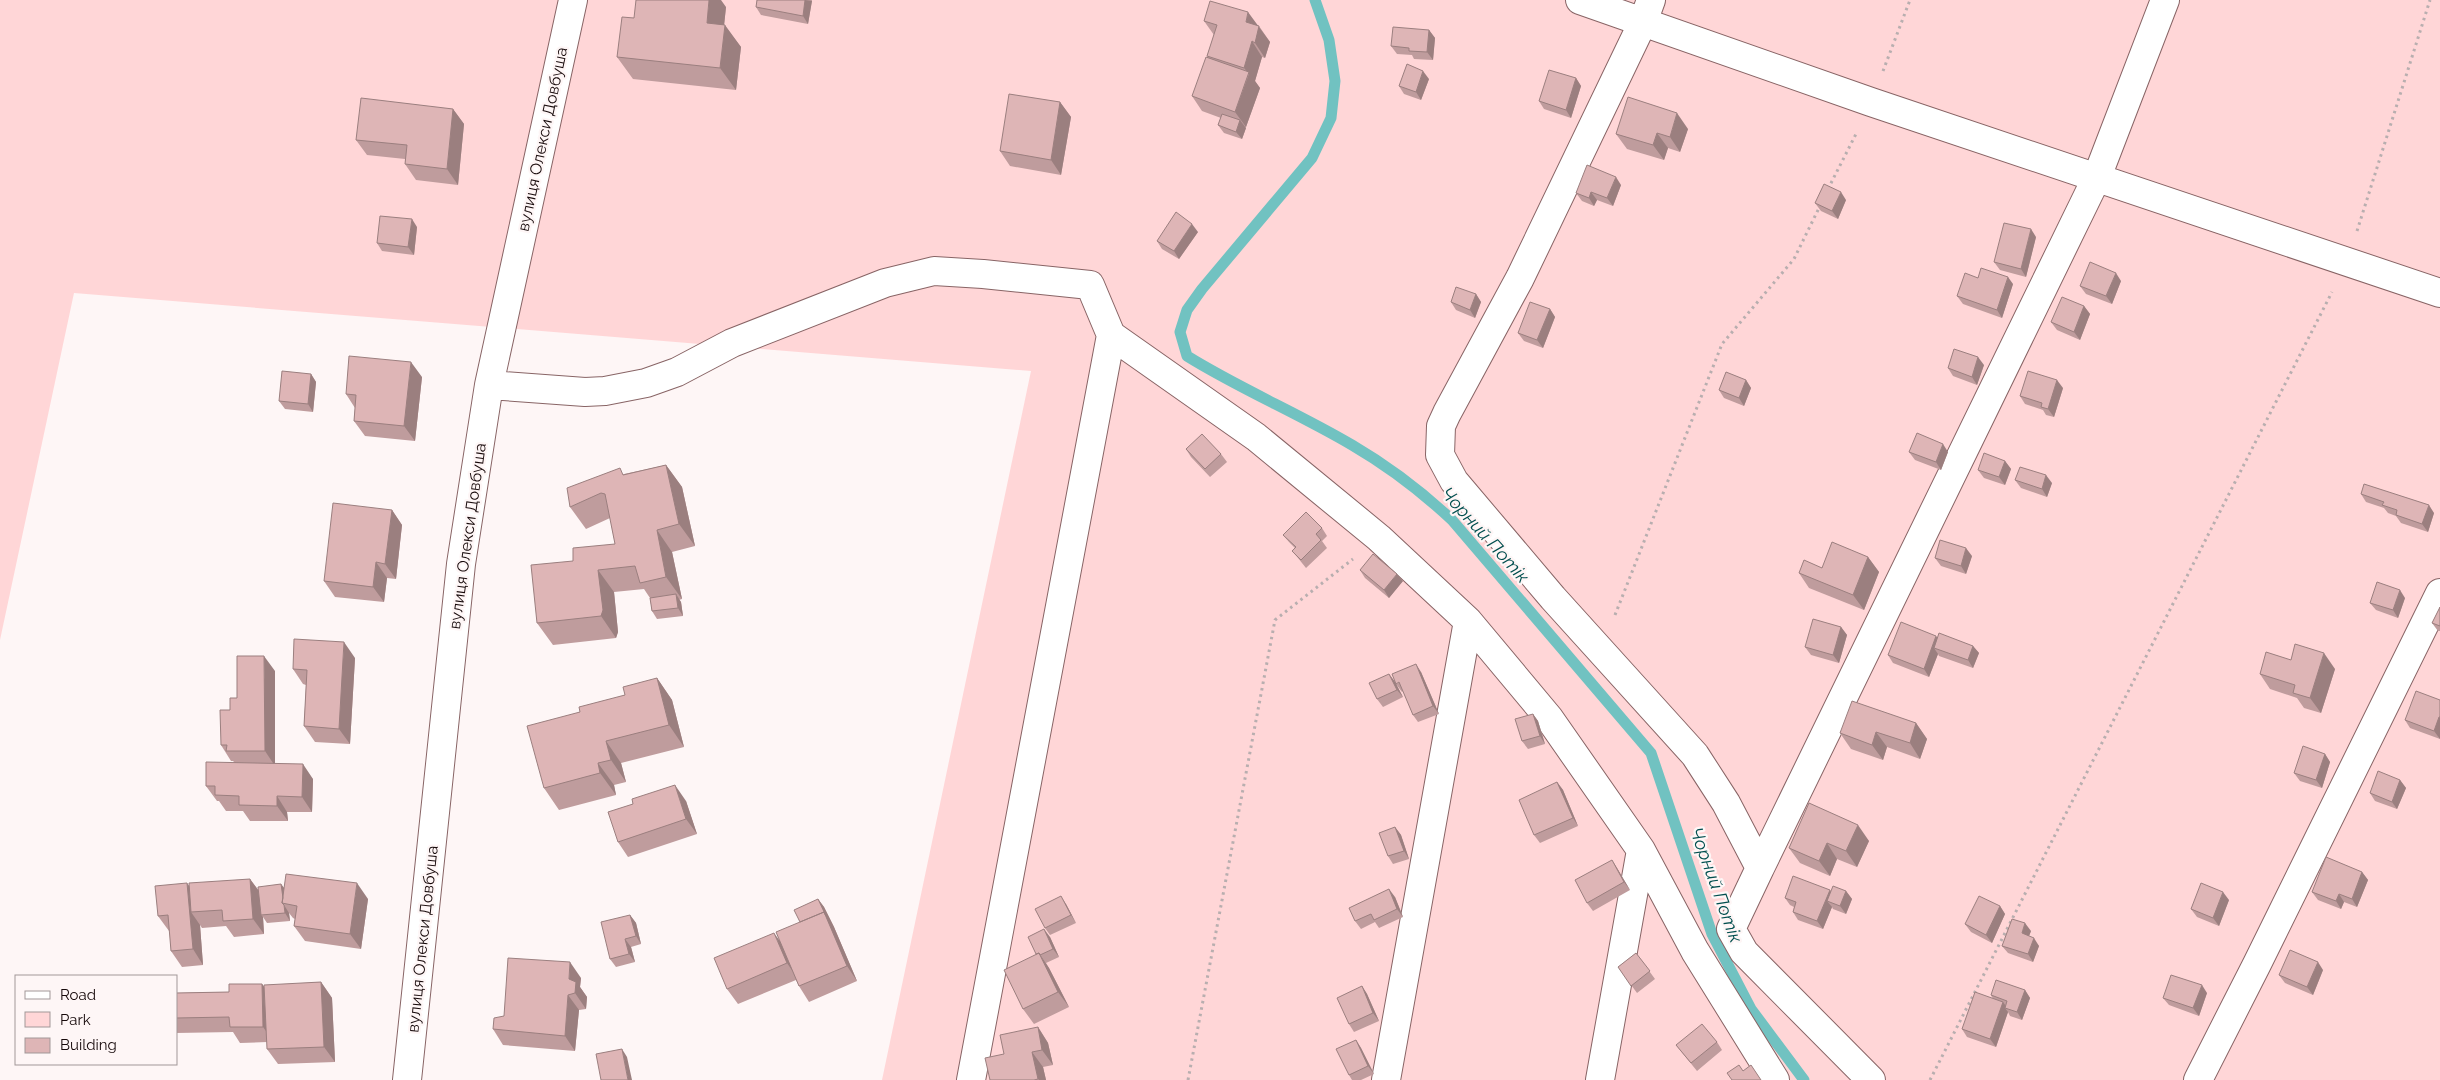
<svg xmlns="http://www.w3.org/2000/svg" width="2440" height="1080" font-family="Raleway,sans-serif">
	<style>
		.green { fill: #ffd6d7 }
		.lines { fill: none; stroke-linecap: round; stroke-linejoin: round }
		.stream { stroke: #71c2c1; stroke-width: 11 }
		.minor-casing { stroke: #886465; stroke-width: 30 }
		.path { stroke: #b8aeaf; stroke-width: 3; stroke-dasharray: 2.5 4; stroke-linecap: butt }
		.minor { stroke: #fff; stroke-width: 28 }
		.wall { fill: #bf9c9d }
		.shaded-wall { fill: #9b7f7f }
		.building { fill: #deb5b6; stroke: #9b7f7f }
		.labels { text-anchor: middle; stroke-width: 4.5; stroke-linejoin: round; paint-order: stroke }
		.street-label { font-size: 16px; fill: #16090a; stroke: #fef6f6 }
		.water-label { font-size: 18px; font-style: italic; fill: #004e4e; stroke: #fef6f6 }
	</style>
	<rect width="100%" height="100%" fill="#fef6f6"/>
	<path class="green" d="M0 0H2440V1080H882L1031 371 74 293 0 640Z"/>
	<g class="lines">
		<path class="stream" d="M1315 0 1329 40 1335 81 1331 118 1312 158 1202 289 1187 310 1180 332 1187 356C1240 389 1298 413 1352 445 1388 466 1421 491 1452 520L1651 753 1712 934 1751 1009 1804 1080"/>
		<defs>
			<path id="minor" d="M1580 0 1871 102 2440 293
				M1651 0 1643 22 1520 278 1447 413 1441 426 1440 455 1454 481 1553 598 1695 755 1726 803 1760 868 1731 929 1744 952 1871 1080
				M1111 335 1256 437 1379 538 1468 621 1386 1080
				M489 385 585 392 605 391 646 383 677 372 732 343 885 283 934 271 983 274 1090 285 1111 335 971 1080
				M1468 621 1549 718 1641 850 1695 951 1775 1080
				M1760 868 2097 177 2165 0
				M407 1080 461 564 489 385 573 0
				M1600 1080 1641 850
				M2198 1080 2257 964 2440 593"/>
		</defs>
		<use href="#minor" class="minor-casing"/>
		<path class="path" d="M1883 71 1910 0
			M1828 189 1857 132
			M2357 231 2430 0
			M1615 615 1722 344 1794 259 1820 206
			M1188 1080 1275 620 1353 559
			M1930 1080 2332 292"/>
		<use href="#minor" class="minor"/>
	</g>
	<path class="wall" d="M757 0H812L808 24 761 15 756 7Z
		M726 7 724 25 741 47 736 90 633 79 617 57 634 18Z
		M1204 21 1258 26H1259L1270 42 1265 58 1262 57 1255 81 1260 88 1246 127H1245L1246 128 1242 139 1224 133 1218 125 1221 118 1202 111 1192 96 1208 57 1207 56 1214 35Z
		M1429 30 1435 38 1433 60 1414 59 1412 55 1397 54 1391 46Z
		M1576 78 1581 86 1571 118 1544 109 1539 101Z
		M1429 79 1421 100 1404 94 1399 86Z
		M1060 102 1071 117 1061 175 1010 166 1000 151Z
		M453 109 464 124 458 185 416 180 405 164V159L367 155 356 140Z
		M1688 129 1680 152 1668 148 1664 160 1627 149 1616 134Z
		M1621 185 1613 206 1597 200 1594 206 1582 201 1576 193Z
		M1846 200 1838 219 1821 211 1815 203Z
		M417 227 414 255 382 251 377 243Z
		M1198 232 1179 259 1162 249 1157 241Z
		M2036 237 2026 277 2000 270 1994 262Z
		M1978 278 2013 284 2002 318 1963 304 1957 296Z
		M2121 281 2112 304 2086 294 2080 286Z
		M1476 294 1481 302 1475 318 1456 310 1451 302Z
		M2084 306 2090 314 2080 340 2057 330 2051 322Z
		M1550 309 1555 317 1543 348 1524 341 1518 333Z
		M1984 365 1977 385 1953 376 1948 368Z
		M311 374 316 382 313 412 285 409 279 401Z
		M422 377 415 441 365 436 354 421 355 408 346 394Z
		M1746 380 1751 388 1744 406 1724 398 1719 390Z
		M2063 388 2054 417 2046 415 2043 410 2025 404 2020 396Z
		M1186 449 1221 454 1227 462 1210 477 1191 457Z
		M1909 452H1948L1941 470 1915 460Z
		M2005 461 2011 469 2005 485 1984 478 1978 470Z
		M666 465 682 487 695 546 672 552 682 599 679 600 681 602 683 616 657 619 652 611 650 598 644 589 614 592 618 632 616 638 553 645 537 623 573 561 615 544 610 518 586 529 570 507 624 474Z
		M2015 480 2052 483 2047 497 2021 488Z
		M2361 494 2434 513 2428 532 2401 523 2396 516 2388 513 2384 508 2366 502Z
		M392 510 402 525 396 579 387 578 384 602 335 597 324 581Z
		M1322 528 1327 536 1322 541 1327 548 1306 568 1298 558 1292 551 1295 548 1289 542 1283 535Z
		M1972 556 1966 574 1941 566 1935 558Z
		M1868 557 1879 572 1864 610 1809 588 1799 573Z
		M1360 570 1403 581 1389 598 1365 578Z
		M2405 598 2398 618 2376 610 2370 603Z
		M2440 607V631H2438L2432 623Z
		M1841 627 1847 635 1839 663 1811 655 1805 647Z
		M1938 638 1973 646 1979 653 1973 668 1939 656 1938 654 1929 677 1893 663 1888 655Z
		M355 658 350 744 315 742 304 726 306 685 303 684 293 669Z
		M2291 660 2335 669 2321 713 2304 708 2297 698 2270 689 2260 674Z
		M275 671V763L313 779 312 812H287L288 821H250L243 811H226L219 801H217L206 786 235 763 233 761H231L221 745 230 710 237 698Z
		M1421 672 1439 714 1418 722 1413 715 1403 691 1402 692 1396 684Z
		M1389 674 1395 682 1403 697 1383 707 1377 699Z
		M657 678 672 700 684 747 621 763 626 782 614 785 616 795 559 810 544 788 580 712 625 695Z
		M2440 700V739L2410 728 2405 720Z
		M1533 714 1538 721 1545 744 1528 749 1522 741Z
		M1916 723 1927 739 1920 759 1887 747 1883 760 1851 749 1840 733Z
		M2325 754 2330 762 2322 788 2300 781 2294 773Z
		M2400 780 2406 788 2397 809 2375 801 2370 793Z
		M1557 782 1563 790 1578 826 1540 843 1534 835Z
		M686 801 697 834 628 857 618 842Z
		M1809 803 1869 841 1857 867 1837 859 1830 876 1800 863 1789 848Z
		M1395 827 1401 835 1409 859 1393 864 1388 856Z
		M1612 860 1617 868 1630 890 1593 911 1587 903Z
		M2362 872 2368 880 2357 907 2344 902 2341 909 2318 900 2312 892Z
		M250 879 259 891 281 884 284 888 368 899 361 949 305 941 294 926 295 919 293 918 289 913 290 921 267 923 263 917 264 934 234 937 226 926 202 928 200 925 203 965 182 967 171 951 170 931H169L158 916 187 883 189 886Z
		M1846 891 1852 899 1846 914 1833 909 1832 907 1823 929 1798 920 1793 912 1794 907 1790 905 1785 898 1831 892Z
		M1395 897 1403 917 1379 928 1375 922 1361 929 1355 921Z
		M818 899 824 907 834 927 857 981 809 1002 799 986 796 980 738 1004 727 989 800 922Z
		M2229 900 2219 926 2197 917 2191 909Z
		M1066 904 1076 923 1050 935 1045 928Z
		M2000 906 2005 914 1992 943 1971 932 1965 924Z
		M630 915 636 923 641 944 631 947 635 962 616 967 610 959Z
		M2031 931 2029 936 2039 946 2033 962 2008 953 2002 946Z
		M1050 937 1059 957 1046 963 1049 968 1069 1007 1034 1024 1023 1009 1036 954Z
		M1636 953 1655 979 1637 993 1618 967Z
		M2323 970 2313 995 2285 983 2279 975Z
		M581 978 580 987 587 997 586 1009 579 1010 575 1051 503 1045 493 1029 504 1016Z
		M321 982 332 998 335 1062 278 1064 267 1049V1042L240 1043 233 1032 176 1033V993L229 992 262 984 264 987Z
		M1362 986 1367 994 1379 1021 1354 1032 1349 1024Z
		M2025 990 2030 998 2022 1020 2010 1016 2008 1012 1996 1047 1967 1037 1962 1029 1993 999 1991 995Z
		M2207 993 2199 1016 2169 1005 2163 998Z
		M1038 1027 1048 1043 1053 1065 1043 1067 1046 1080H990L1004 1054Z
		M1356 1040 1361 1048 1374 1074 1361 1080H1352L1349 1075Z
		M1717 1042 1722 1050 1697 1071 1676 1045Z"/>
	<path class="shaded-wall" d="M709 0H721L726 7 722 45 707 23Z
		M805 0 812 1 808 24 803 16Z
		M1248 12 1270 42 1265 58 1255 43 1246 22Z
		M725 25 741 47 736 90 720 68Z
		M1429 30 1435 38 1433 60 1427 52Z
		M1252 41 1262 57 1255 81 1260 88 1246 127 1235 112 1249 74 1244 68Z
		M1423 71 1429 79 1421 100 1416 92Z
		M1576 78 1581 86 1571 118 1566 110Z
		M1060 102 1071 117 1061 175 1051 160Z
		M453 109 464 124 458 185 447 169Z
		M1677 113 1688 129 1680 152 1670 137Z
		M1240 120 1246 128 1242 139 1236 132Z
		M1657 133 1668 148 1664 160 1653 145Z
		M1616 177 1621 185 1613 206 1607 198Z
		M1591 192 1597 200 1594 206 1589 198Z
		M1841 192 1846 200 1838 219 1832 211Z
		M412 219 417 227 414 255 408 247Z
		M1192 224 1198 232 1179 259 1174 251Z
		M2031 229 2036 237 2026 277 2021 269Z
		M2116 273 2121 281 2112 304 2106 296Z
		M2008 277 2013 284 2002 318 1997 310Z
		M1476 294 1481 302 1475 318 1470 310Z
		M2084 306 2090 314 2080 340 2074 332Z
		M1550 309 1555 317 1543 348 1537 340Z
		M1978 357 1984 365 1977 385 1972 377Z
		M411 362 422 377 415 441 404 426Z
		M311 374 316 382 313 412 308 404Z
		M1746 380 1751 388 1744 406 1739 398Z
		M2057 380 2063 388 2054 417 2048 409Z
		M1943 444 1948 452 1941 470 1936 462Z
		M2005 461 2011 469 2005 485 1999 477Z
		M666 465 682 487 695 546 679 524Z
		M2046 475 2052 483 2047 497 2042 489Z
		M2429 505 2434 513 2428 532 2422 524Z
		M392 510 402 525 396 579 385 564Z
		M657 530 672 552 682 599 666 577Z
		M1966 548 1972 556 1966 574 1961 566Z
		M1868 557 1879 572 1864 610 1853 595Z
		M376 562 387 578 384 602 373 587Z
		M598 570 614 592 618 632 616 638 601 616Z
		M1397 574 1403 581 1389 598 1384 590Z
		M2400 590 2405 598 2398 618 2393 610Z
		M676 594 681 602 683 616 678 608Z
		M1841 627 1847 635 1839 663 1833 655Z
		M1936 636 1942 644 1934 648 1938 654 1929 677 1924 669Z
		M344 642 355 658 350 744 339 729Z
		M1973 646 1979 653 1973 668 1968 660Z
		M2324 653 2335 669 2321 713 2310 698Z
		M264 656 275 671V766L265 751Z
		M1416 664 1421 672 1439 714 1433 706Z
		M1389 674 1395 682 1403 697 1397 690Z
		M657 678 672 700 684 747 669 725Z
		M1533 714 1538 721 1545 744 1540 736Z
		M2439 717 2440 718V739L2434 731Z
		M1916 723 1927 739 1920 759 1910 743Z
		M1876 732 1887 747 1883 760 1872 745Z
		M606 741 621 763 626 782 611 760Z
		M2325 754 2330 762 2322 788 2316 780Z
		M598 763 614 785 616 795 600 773Z
		M303 764 313 779 312 812 302 797Z
		M2400 780 2406 788 2397 809 2392 802Z
		M1557 782 1563 790 1578 826 1573 818Z
		M675 785 686 801 697 834 686 819Z
		M277 796 287 812 288 821 277 806Z
		M1858 825 1869 841 1857 867 1846 851Z
		M1395 827 1401 835 1409 859 1404 851Z
		M1827 843 1837 859 1830 876 1819 861Z
		M1612 860 1617 868 1630 890 1624 882Z
		M2362 872 2368 880 2357 907 2352 899Z
		M250 879 261 894V915L263 917 264 934 253 919Z
		M187 883 198 899 191 912 200 925 203 965 193 949Z
		M357 883 368 899 361 949 350 934Z
		M281 884 287 892 283 903Z
		M1389 889 1395 897 1403 917 1397 909Z
		M1830 890 1835 898 1827 901 1832 907 1823 929 1817 921Z
		M1846 891 1852 899 1846 914 1840 906Z
		M2223 892 2229 900 2219 926 2213 918Z
		M2339 894 2344 902 2341 909 2336 901Z
		M1061 896 1066 904 1076 923 1071 915Z
		M818 899 824 907 834 927 857 981 847 966Z
		M284 905 289 913 290 921 285 913Z
		M2000 906 2005 914 1992 943 1986 935Z
		M630 915 636 923 641 944 636 936Z
		M2025 923 2031 931 2027 941 2022 933Z
		M1044 929 1050 937 1059 957 1053 949Z
		M774 933 785 948 798 979 787 963Z
		M2034 938 2039 946 2033 962 2028 954Z
		M625 939 631 947 635 962 629 954Z
		M1039 953 1049 968 1069 1007 1058 992Z
		M570 962 581 978 580 987 587 997 586 1009 575 993 569 979Z
		M2318 962 2323 970 2313 995 2307 987Z
		M321 982 332 998 335 1062 324 1047Z
		M262 984 273 999 274 1042 263 1027Z
		M2202 985 2207 993 2199 1016 2193 1008Z
		M1362 986 1367 994 1379 1021 1373 1013Z
		M2025 990 2030 998 2022 1020 2017 1012Z
		M568 995 579 1010 575 1051 565 1036Z
		M2003 1002 2008 1009 2005 1008 2008 1012 1996 1047 1990 1039Z
		M1038 1027 1048 1043 1053 1065 1042 1050Z
		M1356 1040 1361 1048 1374 1074 1368 1066Z
		M622 1049 627 1057 632 1080H628Z
		M1032 1052 1043 1067 1046 1080H1039L1038 1079Z"/>
	<path class="building" d="M636 0H709L707 23 725 25 720 68 617 57 622 17 634 18Z
		M757 0H805L803 16 756 7Z
		M1210 1 1248 12 1246 22 1259 26 1255 43 1252 41 1244 68 1207 56 1217 25 1204 21Z
		M1393 27 1429 30 1427 52 1409 51V48L1391 46Z
		M1206 57 1249 72 1235 112 1192 96Z
		M1407 64 1423 71 1416 92 1399 86Z
		M1549 70 1576 78 1566 110 1539 101Z
		M1009 94 1060 102 1051 160 1000 151Z
		M1628 97 1677 113 1670 137 1657 133 1653 145 1616 134Z
		M361 98 453 109 447 169 405 164 407 145 356 140Z
		M1222 114 1240 120 1236 132 1218 125Z
		M1587 165 1616 177 1607 198 1591 192 1589 198 1576 193Z
		M1824 184 1841 192 1832 211 1815 203Z
		M1176 212 1192 224 1174 251 1157 241Z
		M380 216 412 219 408 247 377 243Z
		M2004 223 2031 229 2021 269 1994 262Z
		M2090 262 2116 273 2106 296 2080 286Z
		M1981 268 2008 277 1997 310 1957 296 1965 273 1978 278Z
		M1456 287 1476 294 1470 310 1451 302Z
		M2062 297 2084 306 2074 332 2051 322Z
		M1530 302 1550 309 1537 340 1518 333Z
		M1954 349 1978 357 1972 377 1948 368Z
		M349 356 411 362 404 426 354 421 356 395 346 394Z
		M282 371 311 374 308 404 279 401Z
		M2028 371 2057 380 2048 409 2041 407 2042 403 2020 396Z
		M1726 372 1746 380 1739 398 1719 390Z
		M1917 433 1943 444 1936 462 1909 452Z
		M1202 434 1221 454 1205 469 1186 449Z
		M1984 453 2005 461 1999 477 1978 470Z
		M666 465 679 524 657 530 666 577 640 583 635 566 598 570 603 610 601 616 537 623 531 565 573 561V548L615 544 605 494 601 493 570 507 567 488 620 468 623 475Z
		M2020 467 2046 475 2042 489 2015 480Z
		M2364 484 2429 505 2422 524 2396 515 2397 510 2382 505 2384 502 2361 494Z
		M333 503 392 510 385 564 376 562 373 587 324 581Z
		M1306 512 1322 528 1316 534 1321 540 1301 560 1292 551 1296 547 1283 535Z
		M1940 540 1966 548 1961 566 1935 558Z
		M1832 542 1868 557 1853 595 1799 573 1804 560 1822 568Z
		M1373 554 1397 574 1384 590 1360 570Z
		M2377 582 2400 590 2393 610 2370 603Z
		M676 594 678 608 652 611 650 598Z
		M2440 607V626L2432 623Z
		M1813 619 1841 627 1833 655 1805 647Z
		M1901 622 1936 636 1924 669 1888 655Z
		M1939 633 1973 646 1968 660 1934 648Z
		M294 639 344 642 339 729 304 726 307 670 293 669Z
		M2295 644 2324 653 2310 698 2293 693 2295 685 2260 674 2266 652 2291 660Z
		M237 656H264L265 751H226L227 745H221L220 710H230V698H237Z
		M1416 664 1433 706 1413 715 1399 682 1396 684 1392 674Z
		M1389 674 1397 690 1377 699 1369 683Z
		M657 678 669 725 606 741 611 760 598 763 600 773 544 788 527 726 580 712 579 707 625 695 623 687Z
		M2416 691 2440 700V717H2439L2434 731 2405 720Z
		M1852 701 1916 723 1910 743 1876 732 1872 745 1840 733Z
		M1533 714 1540 736 1522 741 1515 719Z
		M2303 746 2325 754 2316 780 2294 773Z
		M206 762 303 764 302 797 277 796V806L239 805V796L215 795V786H206Z
		M2378 771 2400 780 2392 802 2370 793Z
		M1557 782 1573 818 1534 835 1519 800Z
		M675 785 686 819 618 842 608 812 633 804 632 799Z
		M1809 803 1858 825 1846 851 1827 843 1819 861 1789 848Z
		M1395 827 1404 851 1388 856 1379 833Z
		M2326 857 2362 872 2352 899 2339 894 2336 901 2312 892Z
		M1612 860 1624 882 1587 903 1575 880Z
		M286 874 357 883 350 934 294 926 297 906 282 903Z
		M1793 876 1830 890 1817 921 1793 912 1796 902 1785 898Z
		M250 879 253 919 223 921 222 910 191 912 189 883Z
		M187 883 193 949 171 951 168 915 158 916 155 886Z
		M2201 883 2223 892 2213 918 2191 909Z
		M281 884 283 898 282 903 284 905 285 913 261 915 258 887Z
		M1833 886 1846 891 1840 906 1827 901Z
		M1389 889 1397 909 1374 920 1371 914 1355 921 1349 908Z
		M1061 896 1071 915 1045 928 1035 909Z
		M1979 896 2000 906 1986 935 1965 924Z
		M818 899 826 916 824 912 800 922 794 910Z
		M824 912 847 966 799 986 776 932Z
		M630 915 636 936 625 939 629 954 610 959 601 922Z
		M2012 919 2025 923 2022 933 2034 938 2028 954 2002 946Z
		M1044 929 1053 949 1040 955 1039 953 1036 954 1028 937Z
		M774 933 787 963 727 989 714 958Z
		M2290 950 2318 962 2307 987 2279 975Z
		M1039 953 1058 992 1023 1009 1004 970Z
		M1636 953 1650 971 1631 986 1618 967Z
		M508 958 570 962 569 979 576 982 575 993 568 995 565 1036 493 1029 494 1018 504 1016Z
		M2171 975 2202 985 2193 1008 2163 998Z
		M1996 980 2025 990 2017 1012 2005 1008 2007 1001 1991 995Z
		M321 982 324 1047 267 1049 264 985Z
		M229 984H262L263 1027H230L229 1017 176 1018V993L229 992Z
		M1362 986 1373 1013 1349 1024 1337 998Z
		M1975 992 2003 1002 1990 1039 1962 1029Z
		M1702 1024 1717 1042 1691 1063 1676 1045Z
		M1038 1027 1042 1050 1032 1052 1038 1079 1034 1080H990L985 1058 1004 1054 1000 1035Z
		M1356 1040 1368 1066 1349 1075 1336 1049Z
		M622 1049 628 1080H601L596 1054Z
		M1739 1065 1743 1071 1751 1065 1761 1080H1732L1727 1073Z"/>
	<g class="labels">
		<g class="street-label">
			<text transform="translate(542 139) rotate(-78)" y="6">вулиця Олекси Довбуша</text>
			<text transform="translate(467 536) rotate(-82)" y="6">вулиця Олекси Довбуша</text>
			<text transform="translate(422 939) rotate(-84)" y="6">вулиця Олекси Довбуша</text>
		</g>
		<g class="water-label">
			<text transform="translate(1485 535) rotate(48)" y="6">Чорний Потік</text>
			<text transform="translate(1716 885) rotate(70)" y="6">Чорний Потік</text>
		</g>
	</g>
	<rect x="15" y="975" width="162" height="90" fill="#fef6f6" stroke="#a19798"/>
	<rect x="25" y="991" width="25" height="8" fill="#ffffff" stroke="#a19798"/>
	<text x="60" y="1000" font-size="15" fill="#16090a">Road</text>
	<rect x="25" y="1012" width="25" height="15" fill="#ffd6d7" stroke="#a19798"/>
	<text x="60" y="1025" font-size="15" fill="#16090a">Park</text>
	<rect x="25" y="1038" width="25" height="15" fill="#deb5b6" stroke="#a19798"/>
	<text x="60" y="1050" font-size="15" fill="#16090a">Building</text>
</svg>
